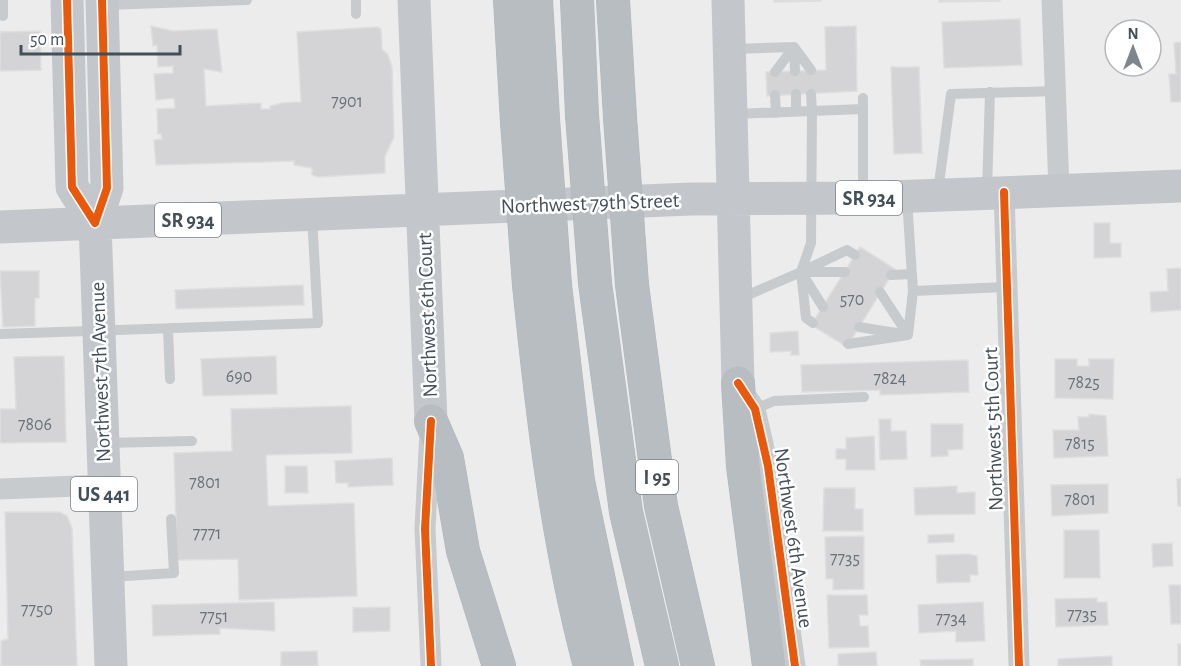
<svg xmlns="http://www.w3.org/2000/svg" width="1181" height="666" font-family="'Alegreya Sans',sans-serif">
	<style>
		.building { fill: #d4d4d6; stroke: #dededf; stroke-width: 1.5 }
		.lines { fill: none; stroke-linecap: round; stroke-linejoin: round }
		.highway-casing { stroke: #b0b6bc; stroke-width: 34 }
		.lane { stroke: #c8cbcd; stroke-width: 10 }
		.street { stroke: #c8cbcd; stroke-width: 21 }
		.primary { stroke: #c3c7cb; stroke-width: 33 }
		.highway { stroke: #b8bdc2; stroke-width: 33 }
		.highway-bridge-casing { stroke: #b0b6bc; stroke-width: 34; stroke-linecap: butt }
		.highway-bridge { stroke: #b8bdc2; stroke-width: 33 }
		.cycleway-casing { stroke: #fff; stroke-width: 11 }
		.cycleway { stroke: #e8590c; stroke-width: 8 }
		.labels { text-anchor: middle; stroke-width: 5; stroke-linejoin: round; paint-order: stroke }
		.number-label { font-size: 18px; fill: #69727a }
		.shield { fill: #fff; stroke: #7b848b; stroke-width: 1.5 }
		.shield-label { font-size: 20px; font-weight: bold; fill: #434f59 }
		.street-label { font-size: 21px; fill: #434f59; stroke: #fff }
	</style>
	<rect width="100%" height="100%" fill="#edecec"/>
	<path class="building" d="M774 0H821V1L774 2Z
		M939 0H1000V1L939 2Z
		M1020 19 1022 65 944 68 942 22Z
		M151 26 173 31 217 29 222 72 204 69 206 106 261 103V109H270V106L282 103 301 102 297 32 377 27 381 29 382 49 388 55 392 67 394 137 385 156V173L318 177 312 175V168L294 165V161L156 165 154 140 162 139 161 134H158L157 109 175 108 174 98 156 100 154 74 173 73V66L158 67 157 45 153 46Z
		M856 26 857 91 767 96 766 72 826 70 825 27Z
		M40 31 41 70 0 71V32Z
		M1181 42V102H1171L1169 74H1176L1174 43Z
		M891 67H919L922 153 894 154Z
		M1094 223H1110V243H1121V257L1094 258Z
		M860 247 895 269 847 347 811 325Z
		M1181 268V310L1151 312 1150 292 1168 291 1167 269Z
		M0 271H39V298H35V326L3 327Z
		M303 285 304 305 176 309 175 290Z
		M798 331 799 355H791V351L770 352V333Z
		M64 356 66 442 0 443V409H16L14 357Z
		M276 356 277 394 203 396 201 359Z
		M1055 359H1077V366H1089V359H1114L1113 399 1055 398Z
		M968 360 969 392 880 395V390L802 392 801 365Z
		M351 406 352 453 266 455 268 506 354 503 357 596 239 600 238 559 177 560 174 453 232 451 231 409Z
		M1089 414 1106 416 1108 456 1054 458 1053 430H1079L1078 417H1089Z
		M879 419H891V431H906L907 459 880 460Z
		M931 424H963V449L948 450V456L931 457Z
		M874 436 875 470H846V459H836V449H846V438Z
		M392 458 393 485 348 487V483H336L335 461Z
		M285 466H307L308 493H285Z
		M1181 478V506H1178L1177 479Z
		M1108 484V513L1052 516 1051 485Z
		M957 486V493L975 492V514L915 515 914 488Z
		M824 488H855V509H863V531H823Z
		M5 512H60L67 516 72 528 77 666H1V641L8 639Z
		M1064 530H1099L1100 578H1064Z
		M954 534V542L928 543V535Z
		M864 536V589L833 590V579H826L825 537Z
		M1172 543 1173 566 1153 567 1152 544Z
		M969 554 977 556 978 575H970V582L937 583 936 555Z
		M1169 585H1181V624H1171Z
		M827 595H867L868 615H859L860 626H868L869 647 829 648Z
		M1097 598V602H1107L1108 625 1056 627 1055 599Z
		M274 602 275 631 220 628V634L153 636 152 605Z
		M983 602 985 641 956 642V631L919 633 918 605Z
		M390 607V631L353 632V608Z
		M1178 644H1181V666H1178Z
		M317 651 318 666H281V652Z
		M876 652 877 666H838V654Z
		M1112 656V666H1058V659Z
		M973 659V666H921L920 660Z"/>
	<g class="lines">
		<defs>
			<path id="highway" d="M510 0 517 122
				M536 0 543 119
				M577 0 582 115
				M613 0 620 117
				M595 283 626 512 662 666
				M529 285C542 413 557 542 590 666
				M555 285 578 481 617 666
				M632 285 661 506 698 666
				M738 383 743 466 769 666
				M431 421 447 458 463 551 499 666"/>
		</defs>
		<use href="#highway" class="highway-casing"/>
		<path class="lane" d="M3 0V16
			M356 0V14
			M106 5 247 0
			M733 49 794 47 795 71
			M775 72 794 47 811 70
			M796 94V112
			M811 94 812 111 863 109
			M775 95 776 113
			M863 98V195
			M735 114 812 111 811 243 801 272 741 298
			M938 191 951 94 1056 91
			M987 191 990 92
			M907 199 913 291 1006 287
			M801 272 847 250 855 255
			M801 272 806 318 813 323
			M805 272H845
			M803 275 823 307
			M891 275 912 274
			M880 292 908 335
			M859 327 896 333
			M168 329 170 379
			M0 334 318 323 312 216
			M908 335 913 291
			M848 344 908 335
			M755 409 774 401 864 397
			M106 443 192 441
			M110 577 174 573 171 519"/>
		<path class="street" d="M1052 0 1059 190
			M1004 192 1019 666
			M743 391 755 409 768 466 795 666
			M430 430 425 529 431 666
			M0 489 104 485"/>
		<path class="primary" d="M67 0 72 187 95 223
			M102 0 107 188 95 223 111 666
			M414 0 431 421
			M728 0 738 383
			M0 227 691 199 863 198 1181 186"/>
		<use href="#highway" class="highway"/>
		<defs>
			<path id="highway-bridge" d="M582 115 595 283
				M620 117 632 285
				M543 119 555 285
				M517 122 529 285"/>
		</defs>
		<use href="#highway-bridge" class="highway-bridge-casing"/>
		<use href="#highway-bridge" class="highway-bridge"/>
		<defs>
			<path id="cycleway" d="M67 0 72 187 95 223
				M1004 192 1019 666
				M95 223 107 188 102 0
				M738 383 755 409 768 466 795 666
				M431 421 425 529 431 666"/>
		</defs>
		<use href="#cycleway" class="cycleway-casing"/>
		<use href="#cycleway" class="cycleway"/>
	</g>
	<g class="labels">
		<g class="number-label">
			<text x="347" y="107">7901</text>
			<text x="852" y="305">570</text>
			<text x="239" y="382">690</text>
			<text x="890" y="384">7824</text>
			<text x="1084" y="388">7825</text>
			<text x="35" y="430">7806</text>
			<text x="1080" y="449">7815</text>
			<text x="205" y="488">7801</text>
			<text x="1080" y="505">7801</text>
			<text x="207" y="539">7771</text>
			<text x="845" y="564">7735</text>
			<text x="37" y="615">7750</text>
			<text x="1082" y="620">7735</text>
			<text x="214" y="622">7751</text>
			<text x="951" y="624">7734</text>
		</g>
		<g class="shield">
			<rect x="836" y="181" width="66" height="34" rx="4.5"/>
			<rect x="155" y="203" width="66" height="34" rx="4.5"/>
			<rect x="636" y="460" width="42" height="34" rx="4.5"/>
			<rect x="71" y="477" width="66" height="34" rx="4.5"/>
		</g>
		<g class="shield-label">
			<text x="869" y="205">SR 934</text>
			<text x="188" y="227">SR 934</text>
			<text x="657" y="484">I 95</text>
			<text x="104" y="501">US 441</text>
		</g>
		<g class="street-label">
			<text transform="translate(590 203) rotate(-2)" y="7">Northwest 79th Street</text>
			<text transform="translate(427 315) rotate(-92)" y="7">Northwest 6th Court</text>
			<text transform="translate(100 372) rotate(-92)" y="7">Northwest 7th Avenue</text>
			<text transform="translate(993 429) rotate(-92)" y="7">Northwest 5th Court</text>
			<text transform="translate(794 538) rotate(82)" y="7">Northwest 6th Avenue</text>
		</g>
	</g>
	<g transform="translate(1133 48)"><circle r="28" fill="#ffffff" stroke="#b4b9bd" stroke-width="1.5"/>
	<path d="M0-4.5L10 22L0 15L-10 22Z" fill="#7e868c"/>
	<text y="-9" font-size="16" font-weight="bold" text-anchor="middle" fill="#434f59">N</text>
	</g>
	<path d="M21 45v9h159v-9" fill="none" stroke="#434f59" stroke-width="3"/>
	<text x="30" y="45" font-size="18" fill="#434f59" stroke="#ffffff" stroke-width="4.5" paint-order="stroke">50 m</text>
</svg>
